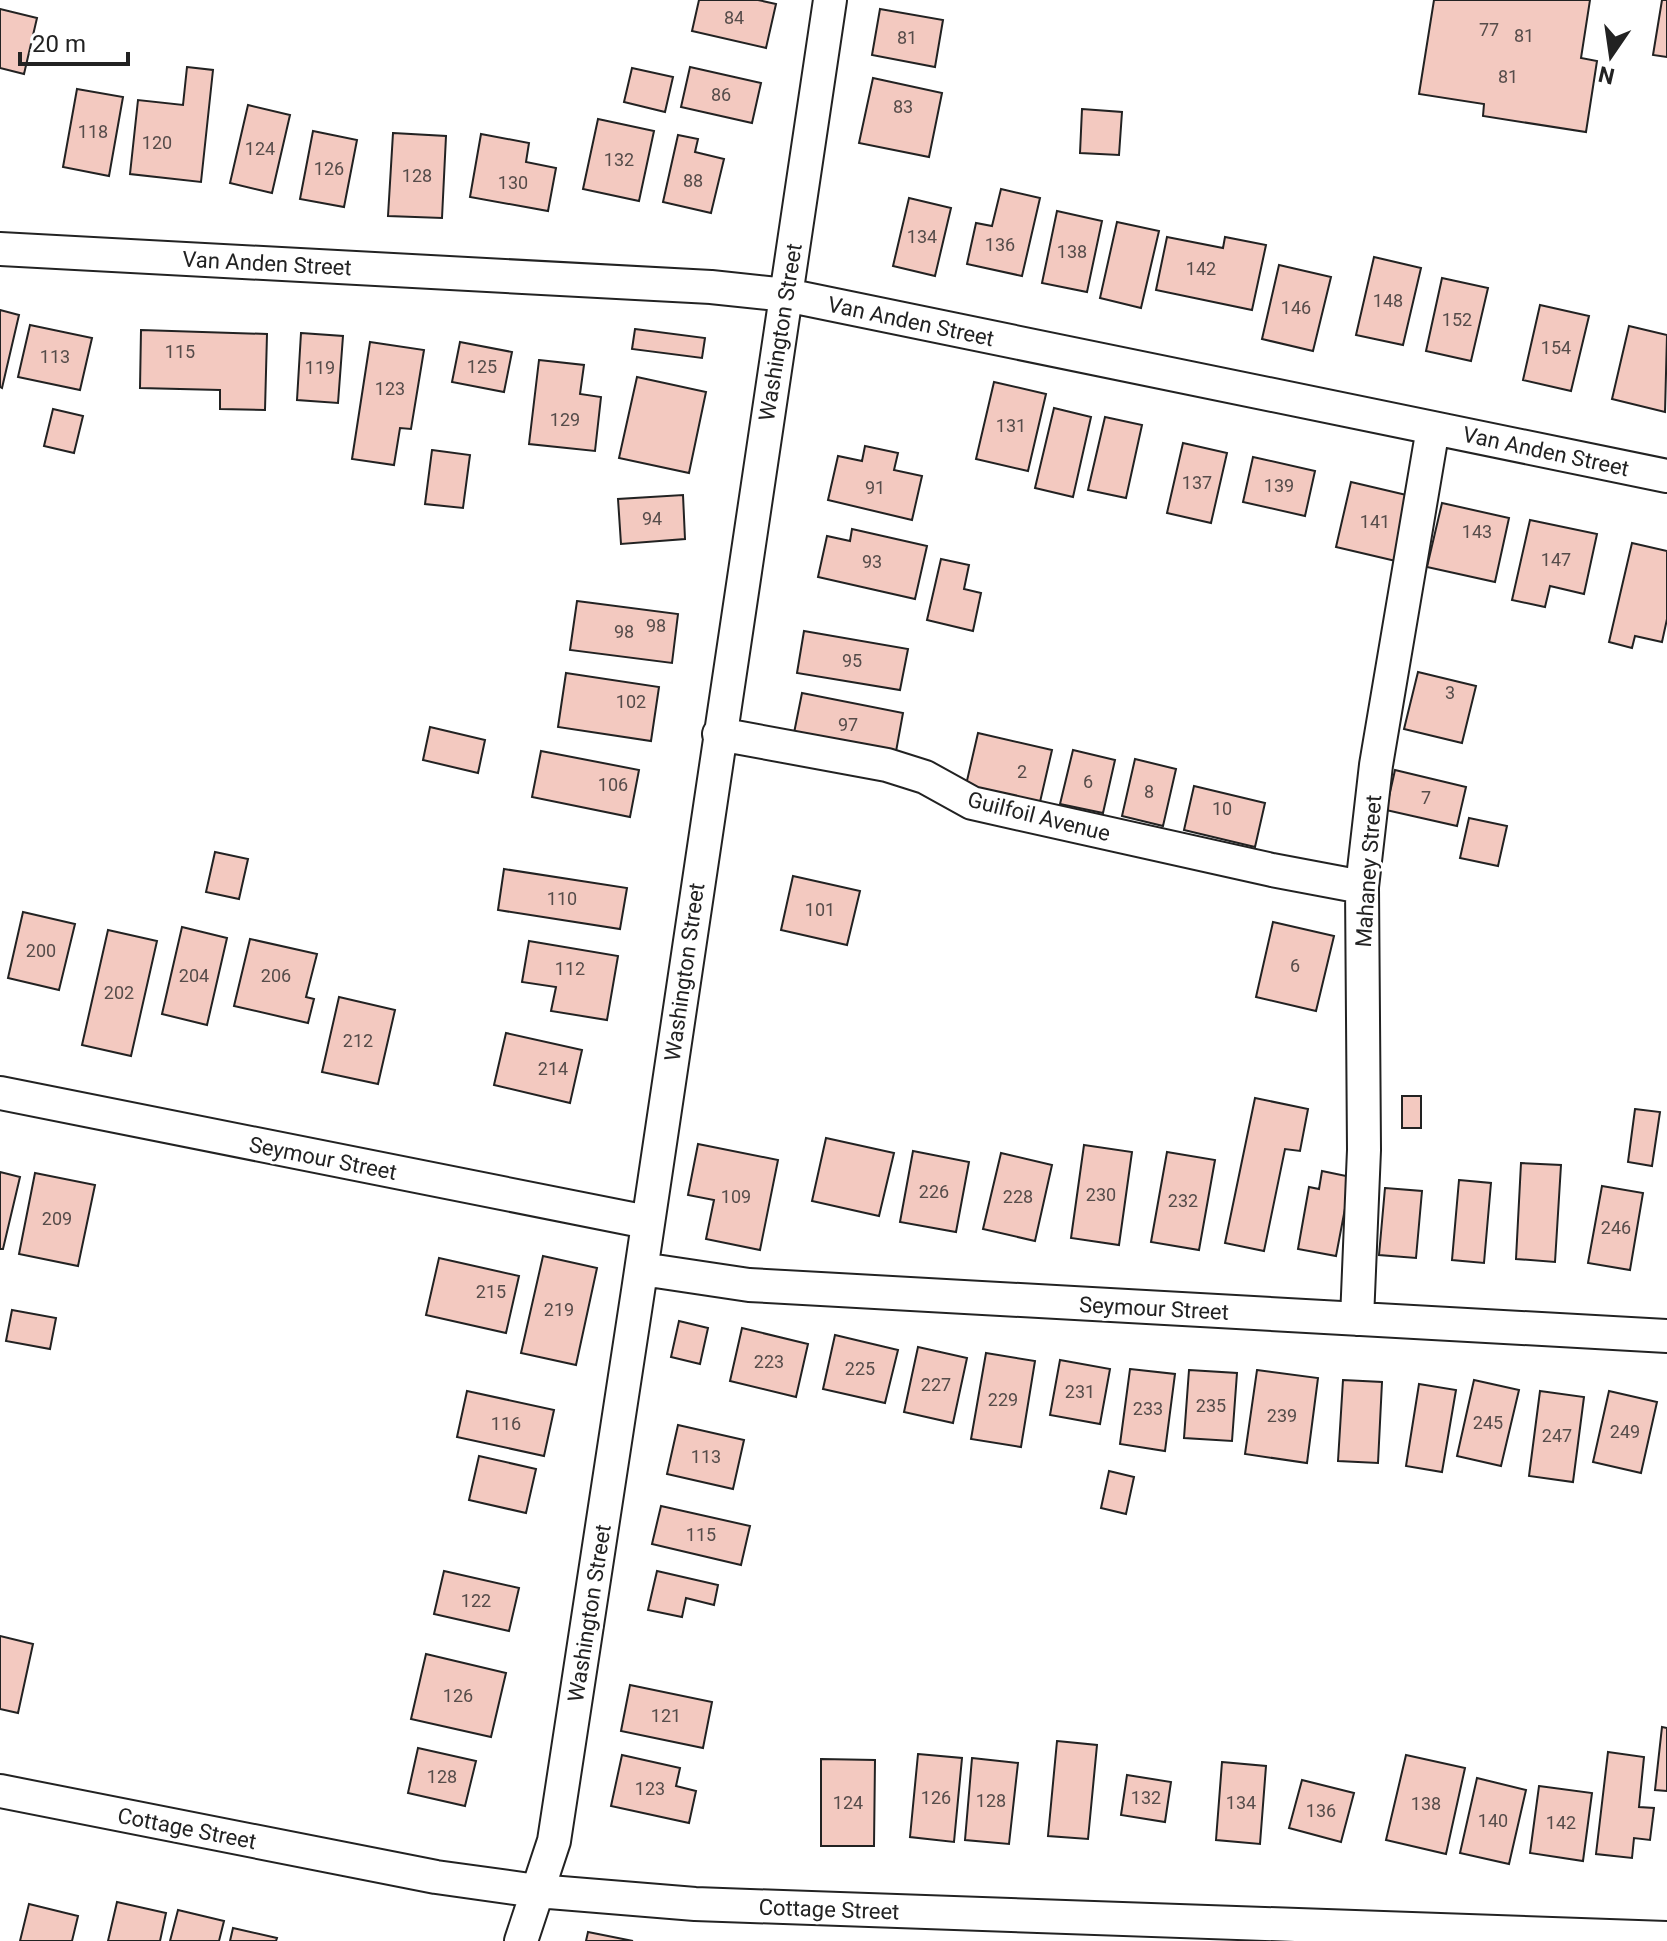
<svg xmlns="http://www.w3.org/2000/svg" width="1667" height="1941" font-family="Roboto,sans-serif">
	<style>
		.building { fill: #f3c9c0; stroke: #222; stroke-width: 2 }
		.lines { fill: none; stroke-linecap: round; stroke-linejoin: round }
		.street-casing { stroke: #222; stroke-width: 36 }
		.street { stroke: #fff; stroke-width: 32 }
		.labels { text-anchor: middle; stroke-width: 6; stroke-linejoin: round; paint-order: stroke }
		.number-label { font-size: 18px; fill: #564c4a }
		.street-label { font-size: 22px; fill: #222; stroke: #fff }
	</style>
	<rect width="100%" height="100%" fill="#fff"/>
	<path class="building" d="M699 0H758L776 4 766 48 692 31Z
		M1434 0H1590L1581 58 1597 61 1586 132 1483 116 1484 104 1419 94Z
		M1662 0H1667V57L1653 55Z
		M0 9 37 18 24 74 0 68Z
		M880 9 943 20 935 67 872 55Z
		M187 67 213 70 201 182 130 174 138 100 183 105Z
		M690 67 761 83 752 123 681 107Z
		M632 68 673 77 665 112 624 102Z
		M873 78 942 93 929 157 859 143Z
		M77 89 123 97 109 176 63 167Z
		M248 105 290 115 272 193 230 183Z
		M1082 109 1122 112 1119 155 1080 153Z
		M598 119 654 131 639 201 583 189Z
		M313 131 357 140 344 207 300 199Z
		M393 133 446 136 442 218 388 216Z
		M481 134 529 143 526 162 556 168 548 211 470 197Z
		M678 135 698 139 695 152 724 159 711 213 663 202Z
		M1001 189 1040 198 1022 276 967 264 976 223 992 226Z
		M909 198 951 208 935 276 893 266Z
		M1057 211 1102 221 1087 292 1042 283Z
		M1117 222 1159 231 1141 308 1100 298Z
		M1167 237 1223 248 1225 237 1266 245 1252 310 1156 290Z
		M1374 257 1421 268 1403 345 1356 335Z
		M1279 265 1331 277 1313 351 1262 339Z
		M1442 278 1488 288 1471 361 1426 351Z
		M1540 305 1589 316 1571 391 1523 380Z
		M0 310 19 315 2 388 0 387Z
		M30 325 92 338 80 390 18 377Z
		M1629 326 1667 335 1665 412 1612 399Z
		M635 329 705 338 702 358 632 349Z
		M141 330 267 334 265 410 220 409V390L140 388Z
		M301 333 343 336 338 403 297 400Z
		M370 342 424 350 411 429 400 428 394 465 352 459Z
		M460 342 512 352 504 392 452 382Z
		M539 360 584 365 580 394 601 397 595 451 529 444Z
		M637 377 706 392 689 473 619 458Z
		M994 382 1046 394 1028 471 976 459Z
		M1054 408 1091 417 1073 497 1035 488Z
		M53 409 83 416 74 453 44 446Z
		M1105 417 1142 425 1126 498 1088 490Z
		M1183 443 1227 453 1211 523 1167 513Z
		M865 446 898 453 894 470 922 476 912 520 828 500 838 456 862 461Z
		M432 450 470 455 463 508 425 504Z
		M1253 457 1315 471 1305 516 1243 502Z
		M1351 482 1415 497 1400 562 1336 547Z
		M683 495 685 539 621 544 618 499Z
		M1442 503 1509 518 1495 582 1427 567Z
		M1530 520 1597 534 1584 594 1550 586 1545 607 1512 600Z
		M852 529 927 546 915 599 818 577 827 536 850 541Z
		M1632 543 1667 551V619L1662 642 1635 636 1632 648 1609 642Z
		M941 559 969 565 964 589 981 593 973 631 927 620Z
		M577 601 678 614 672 663 570 650Z
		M804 631 908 649 900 690 797 673Z
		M1418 672 1476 686 1462 743 1404 729Z
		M566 673 659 687 651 741 558 727Z
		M802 693 903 713 895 757 793 738Z
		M430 727 485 740 478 773 423 760Z
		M978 733 1052 750 1040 802 966 785Z
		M1073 750 1115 760 1103 813 1060 804Z
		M541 751 639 770 630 817 532 797Z
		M1135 759 1176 769 1163 826 1122 816Z
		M1395 770 1466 787 1457 826 1386 810Z
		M1194 786 1265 803 1255 847 1184 830Z
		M1469 818 1507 826 1498 866 1460 858Z
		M215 852 248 859 239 899 206 892Z
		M504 869 627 888 620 929 498 910Z
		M793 876 860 891 847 945 781 930Z
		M23 912 75 924 59 990 8 978Z
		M1273 922 1334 936 1316 1011 1256 997Z
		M182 927 227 938 207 1025 162 1014Z
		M108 930 157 941 131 1056 82 1045Z
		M250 939 317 954 306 997 314 999 308 1023 234 1006Z
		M529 941 618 956 607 1020 551 1011 556 987 522 982Z
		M339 997 395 1010 378 1084 322 1072Z
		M506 1033 582 1050 570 1103 494 1085Z
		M1402 1096H1421V1128H1402Z
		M1255 1098 1308 1109 1300 1151 1285 1149 1264 1251 1225 1243Z
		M1635 1109 1660 1112 1652 1166 1628 1162Z
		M826 1138 894 1153 879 1216 812 1201Z
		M698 1144 778 1160 760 1250 706 1239 714 1200 688 1195Z
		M1084 1145 1132 1152 1119 1245 1071 1238Z
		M913 1151 969 1162 956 1232 900 1222Z
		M1167 1152 1215 1160 1199 1250 1151 1242Z
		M1001 1153 1052 1165 1035 1241 983 1229Z
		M1521 1163 1561 1165 1555 1262 1516 1259Z
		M1322 1171 1351 1177 1336 1256 1298 1249 1309 1187 1319 1189Z
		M0 1172 20 1177 3 1249H0Z
		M35 1173 95 1185 78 1266 19 1254Z
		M1459 1180 1491 1183 1484 1263 1452 1260Z
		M1602 1186 1643 1193 1630 1270 1588 1263Z
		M1385 1188 1422 1191 1416 1258 1379 1255Z
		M543 1256 597 1268 576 1365 521 1353Z
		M439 1258 519 1276 506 1333 426 1315Z
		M12 1310 56 1318 50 1349 6 1341Z
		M679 1321 708 1328 700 1364 671 1357Z
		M742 1328 808 1344 796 1397 730 1381Z
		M835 1335 898 1350 885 1403 823 1389Z
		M918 1347 967 1358 953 1423 904 1412Z
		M986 1353 1035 1361 1021 1447 971 1439Z
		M1060 1360 1110 1369 1100 1424 1050 1415Z
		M1130 1369 1175 1374 1165 1451 1120 1444Z
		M1189 1370 1237 1373 1232 1441 1184 1438Z
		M1257 1370 1318 1378 1307 1463 1245 1454Z
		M1343 1380 1382 1382 1378 1463 1338 1461Z
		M1474 1380 1519 1390 1501 1466 1457 1456Z
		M1419 1384 1456 1390 1442 1472 1406 1466Z
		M467 1391 554 1410 544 1456 457 1437Z
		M1540 1391 1584 1397 1573 1482 1529 1476Z
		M1609 1391 1657 1402 1641 1473 1593 1462Z
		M678 1425 744 1440 733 1489 667 1474Z
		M479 1456 536 1469 526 1513 469 1500Z
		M1109 1471 1134 1477 1126 1514 1101 1508Z
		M661 1506 750 1526 741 1565 652 1544Z
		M444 1571 519 1588 509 1631 434 1614Z
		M657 1571 718 1585 714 1605 686 1598 682 1617 648 1610Z
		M0 1636 33 1644 18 1713 0 1709Z
		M426 1654 506 1673 491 1737 411 1719Z
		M630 1685 712 1702 703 1748 621 1731Z
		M1662 1727 1667 1728V1791L1655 1790Z
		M1057 1741 1097 1745 1088 1839 1048 1836Z
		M418 1748 476 1761 465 1806 408 1793Z
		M1608 1752 1644 1757 1639 1807 1654 1808 1650 1840 1634 1838 1632 1858 1596 1854Z
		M918 1754 962 1758 954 1842 910 1837Z
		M622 1755 680 1768 676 1786 696 1791 689 1823 611 1806Z
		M1406 1755 1465 1768 1446 1854 1386 1840Z
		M972 1758 1018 1763 1009 1844 965 1840Z
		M821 1759 875 1760 874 1846H821Z
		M1222 1762 1266 1766 1260 1844 1216 1840Z
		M1127 1775 1171 1782 1165 1822 1121 1815Z
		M1477 1778 1526 1790 1509 1864 1460 1853Z
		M1302 1780 1354 1793 1341 1842 1289 1828Z
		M1539 1786 1592 1793 1583 1861 1530 1853Z
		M117 1902 166 1913 160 1941H108Z
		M29 1904 78 1916 72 1941H20Z
		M178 1910 224 1921 219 1941H170Z
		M233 1928 277 1938 276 1941H230Z
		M588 1932 633 1941H586Z"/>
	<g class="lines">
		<defs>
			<path id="street" d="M0 249 711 287 786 295 1667 476
				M719 734 887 765 925 777 972 803 1272 870 1362 887
				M0 1093 647 1222
				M642 1269 749 1285 1667 1336
				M1357 1319 1364 1150 1362 887 1376 765 1433 428
				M0 1791 436 1877 537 1891 695 1904 1667 1938
				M521 1941 554 1841 638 1291 830 0"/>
		</defs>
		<use href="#street" class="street-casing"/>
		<use href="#street" class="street"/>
	</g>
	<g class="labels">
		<g class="number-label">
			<text x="734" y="24">84</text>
			<text x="1489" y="36">77</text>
			<text x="1524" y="42">81</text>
			<text x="907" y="44">81</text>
			<text x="1508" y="83">81</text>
			<text x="721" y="101">86</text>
			<text x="903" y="113">83</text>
			<text x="93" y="138">118</text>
			<text x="157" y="149">120</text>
			<text x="260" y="155">124</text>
			<text x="619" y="166">132</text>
			<text x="329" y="175">126</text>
			<text x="417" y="182">128</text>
			<text x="693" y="187">88</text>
			<text x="513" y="189">130</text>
			<text x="922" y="243">134</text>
			<text x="1000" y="251">136</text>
			<text x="1072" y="258">138</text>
			<text x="1201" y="275">142</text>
			<text x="1388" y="307">148</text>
			<text x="1296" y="314">146</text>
			<text x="1457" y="326">152</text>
			<text x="1556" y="354">154</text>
			<text x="180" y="358">115</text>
			<text x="55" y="363">113</text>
			<text x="482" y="373">125</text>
			<text x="320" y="374">119</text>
			<text x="390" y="395">123</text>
			<text x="565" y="426">129</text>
			<text x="1011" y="432">131</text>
			<text x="1197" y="489">137</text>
			<text x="1279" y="492">139</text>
			<text x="875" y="494">91</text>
			<text x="652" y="525">94</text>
			<text x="1375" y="528">141</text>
			<text x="1477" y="538">143</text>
			<text x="1556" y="566">147</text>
			<text x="872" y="568">93</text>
			<text x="656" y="632">98</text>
			<text x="624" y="638">98</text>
			<text x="852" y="667">95</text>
			<text x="1450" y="699">3</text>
			<text x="631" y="708">102</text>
			<text x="848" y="731">97</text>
			<text x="1022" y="778">2</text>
			<text x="1088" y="788">6</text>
			<text x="613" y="791">106</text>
			<text x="1149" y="798">8</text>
			<text x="1426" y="804">7</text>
			<text x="1222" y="815">10</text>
			<text x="562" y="905">110</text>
			<text x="820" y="916">101</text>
			<text x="41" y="957">200</text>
			<text x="1295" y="972">6</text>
			<text x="570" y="975">112</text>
			<text x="194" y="982">204</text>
			<text x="276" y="982">206</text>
			<text x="119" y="999">202</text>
			<text x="358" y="1047">212</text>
			<text x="553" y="1075">214</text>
			<text x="934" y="1198">226</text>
			<text x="1101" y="1201">230</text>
			<text x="736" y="1203">109</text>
			<text x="1018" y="1203">228</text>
			<text x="1183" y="1207">232</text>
			<text x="57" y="1225">209</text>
			<text x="1616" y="1234">246</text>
			<text x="491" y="1298">215</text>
			<text x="559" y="1316">219</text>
			<text x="769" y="1368">223</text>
			<text x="860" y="1375">225</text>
			<text x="936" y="1391">227</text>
			<text x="1080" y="1398">231</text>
			<text x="1003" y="1406">229</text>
			<text x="1211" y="1412">235</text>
			<text x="1148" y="1415">233</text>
			<text x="1282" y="1422">239</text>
			<text x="1488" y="1429">245</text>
			<text x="506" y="1430">116</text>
			<text x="1625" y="1438">249</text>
			<text x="1557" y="1442">247</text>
			<text x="706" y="1463">113</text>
			<text x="701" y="1541">115</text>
			<text x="476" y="1607">122</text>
			<text x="458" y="1702">126</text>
			<text x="666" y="1722">121</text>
			<text x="442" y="1783">128</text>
			<text x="650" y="1795">123</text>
			<text x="936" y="1804">126</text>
			<text x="1146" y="1804">132</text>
			<text x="991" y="1807">128</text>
			<text x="848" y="1809">124</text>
			<text x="1241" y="1809">134</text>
			<text x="1426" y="1810">138</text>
			<text x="1321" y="1817">136</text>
			<text x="1493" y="1827">140</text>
			<text x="1561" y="1829">142</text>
		</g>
		<g class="street-label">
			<text transform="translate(267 263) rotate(3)" y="8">Van Anden Street</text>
			<text transform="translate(911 321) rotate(12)" y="8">Van Anden Street</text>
			<text transform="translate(780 332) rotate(-81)" y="8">Washington Street</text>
			<text transform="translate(1546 451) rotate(12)" y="8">Van Anden Street</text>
			<text transform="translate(1039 816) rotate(14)" y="8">Guilfoil Avenue</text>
			<text transform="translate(1368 871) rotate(-86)" y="8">Mahaney Street</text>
			<text transform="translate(684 972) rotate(-82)" y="8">Washington Street</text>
			<text transform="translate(323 1158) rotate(11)" y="8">Seymour Street</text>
			<text transform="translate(1154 1308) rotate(3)" y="8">Seymour Street</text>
			<text transform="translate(589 1613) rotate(-81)" y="8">Washington Street</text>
			<text transform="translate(187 1828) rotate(11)" y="8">Cottage Street</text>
			<text transform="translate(829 1909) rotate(2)" y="8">Cottage Street</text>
		</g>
	</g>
	<g transform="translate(1611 56) rotate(193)" stroke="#ffffff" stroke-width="6" paint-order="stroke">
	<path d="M0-6L14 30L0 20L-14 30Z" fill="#222222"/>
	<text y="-12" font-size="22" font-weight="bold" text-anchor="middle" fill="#222222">N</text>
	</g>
	<path d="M20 52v12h108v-12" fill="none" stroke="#222222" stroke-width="4"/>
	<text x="32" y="52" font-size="24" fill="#222222" stroke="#ffffff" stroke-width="6" paint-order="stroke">20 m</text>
</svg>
